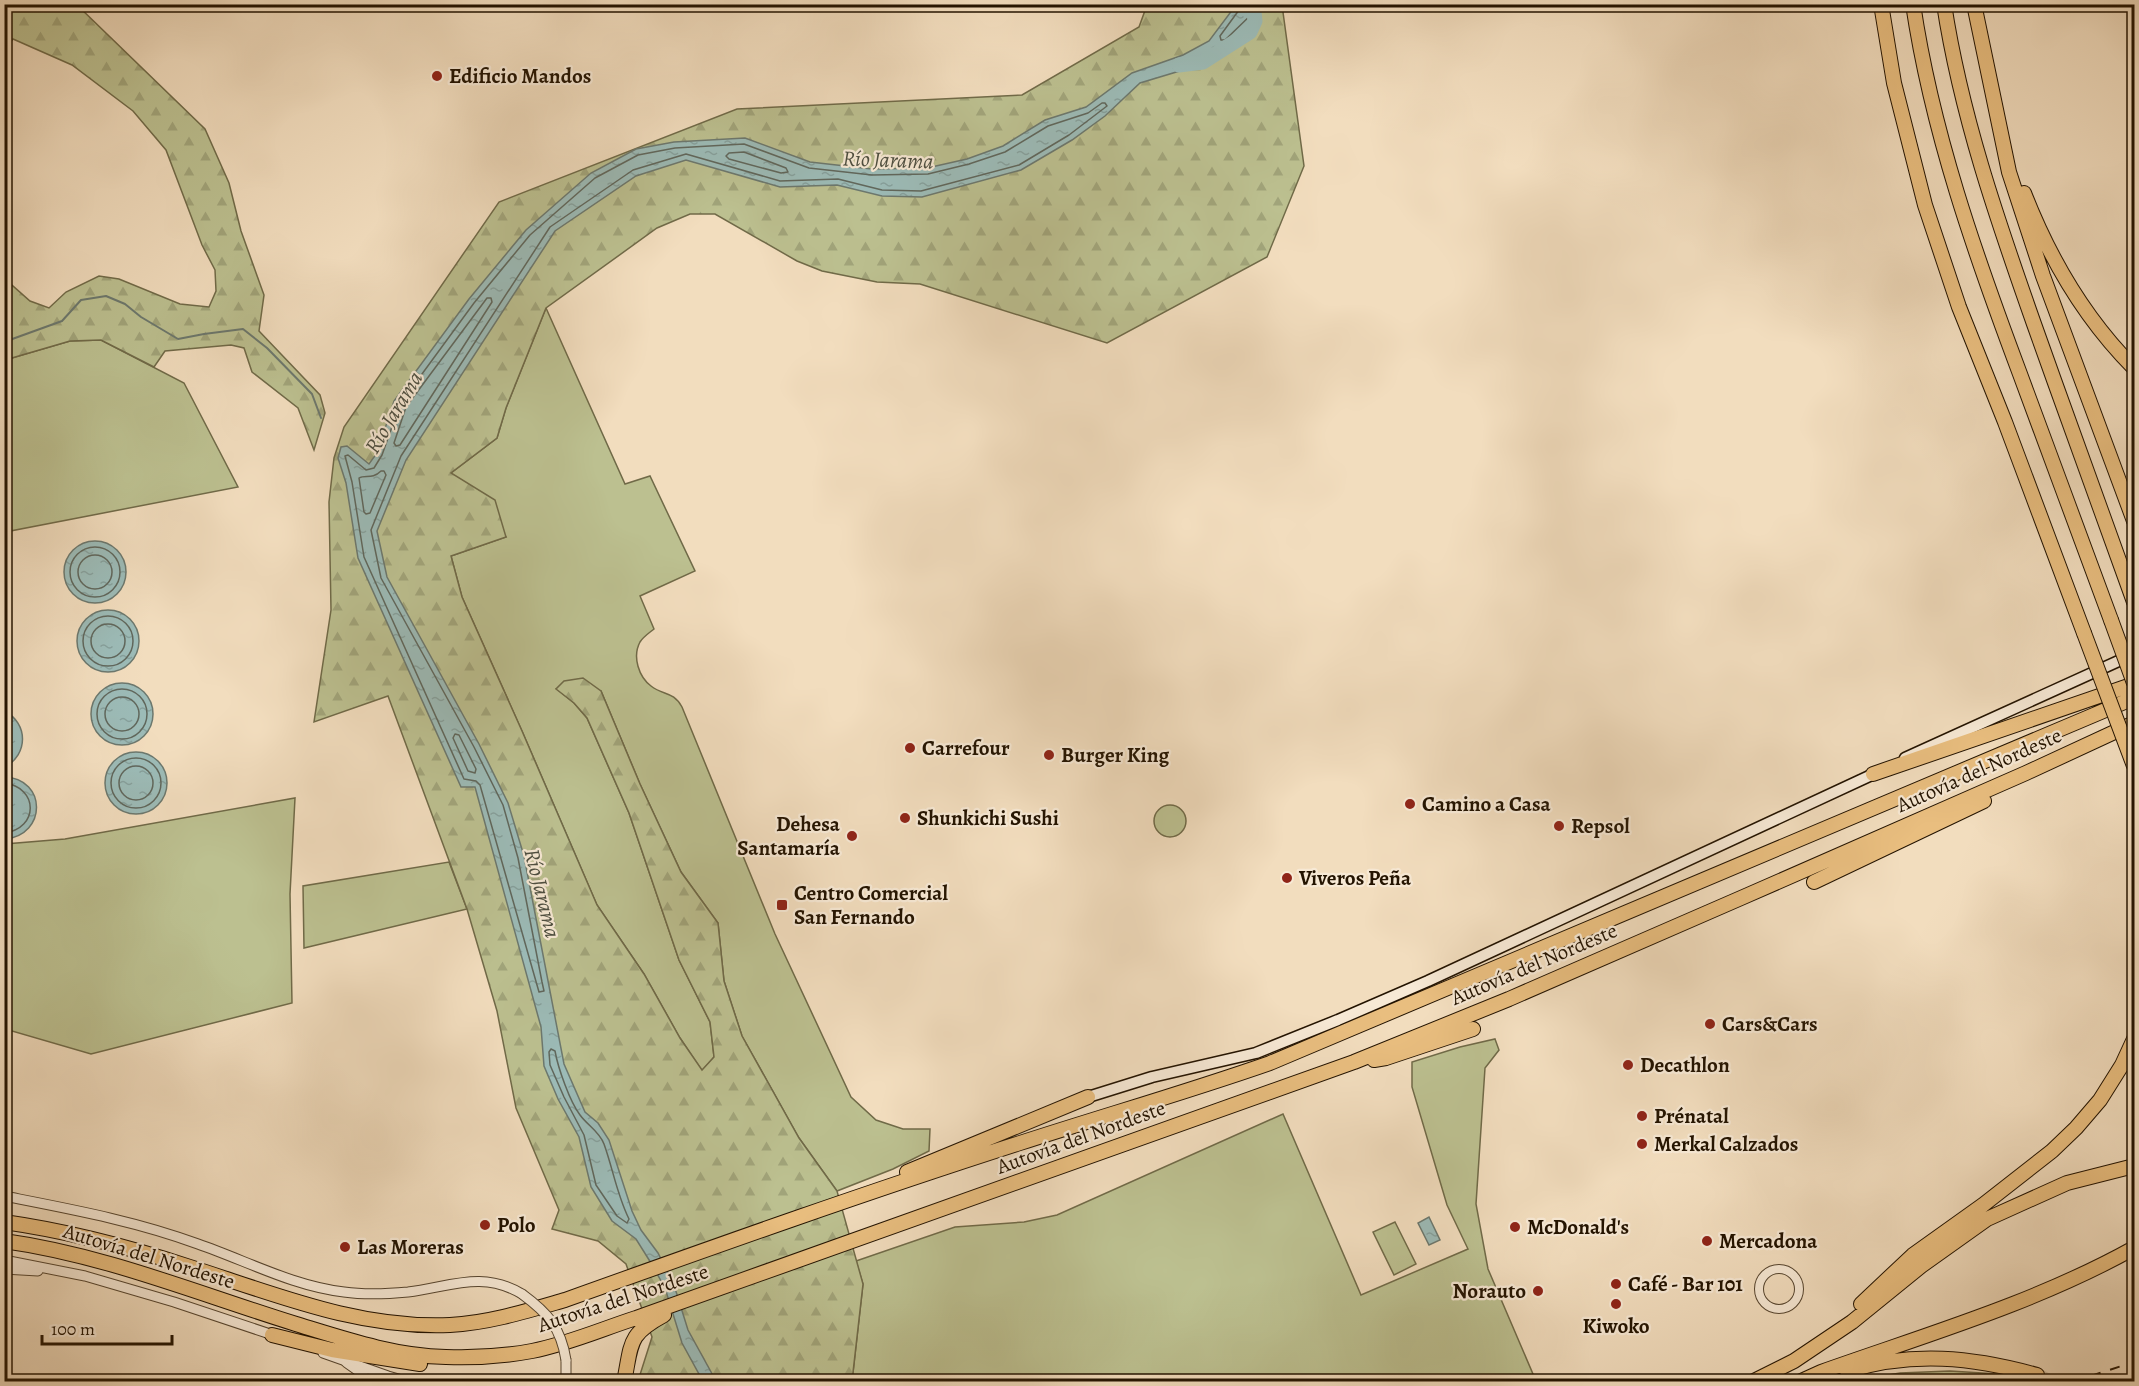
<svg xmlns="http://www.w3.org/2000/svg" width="2139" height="1386" font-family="Alegreya,serif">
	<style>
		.green { fill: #bcc090; stroke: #706a48; stroke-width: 1.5 }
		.forest { fill: url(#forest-firs); stroke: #706a48; stroke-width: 1.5 }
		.water { fill: url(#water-ripples); stroke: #6c786e; stroke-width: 1.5 }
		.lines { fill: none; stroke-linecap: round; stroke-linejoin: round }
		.shore { stroke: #60675c; stroke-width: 1.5 }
		.stream { stroke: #6c786e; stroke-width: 2 }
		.river { stroke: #9cbbb7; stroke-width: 15 }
		.motorway-tunnel { stroke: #d3bfa2; stroke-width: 14; stroke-dasharray: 14 7; stroke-linecap: butt }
		.minor-casing { stroke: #574630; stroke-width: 10 }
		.tertiary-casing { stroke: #574630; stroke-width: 11 }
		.secondary-casing { stroke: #231300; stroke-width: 13 }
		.motorway-casing { stroke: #231300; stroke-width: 16 }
		.minor { stroke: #f7e9d5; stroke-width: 8 }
		.tertiary { stroke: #f7e9d5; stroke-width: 9 }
		.secondary { stroke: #f7e9d5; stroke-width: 10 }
		.motorway { stroke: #e9be7f; stroke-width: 14 }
		.rail { stroke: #231300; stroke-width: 2; stroke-dasharray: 10 10; stroke-linecap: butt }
		.tertiary-bridge-casing { stroke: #574630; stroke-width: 11; stroke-linecap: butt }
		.motorway-bridge-casing { stroke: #231300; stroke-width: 16; stroke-linecap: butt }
		.tertiary-bridge { stroke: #f7e9d5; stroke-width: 9 }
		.motorway-bridge { stroke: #e9be7f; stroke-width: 14 }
		.poi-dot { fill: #8f2418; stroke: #f7e9d5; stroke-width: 2 }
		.labels { text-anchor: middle; stroke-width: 4.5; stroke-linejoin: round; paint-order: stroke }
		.poi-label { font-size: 21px; font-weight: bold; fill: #231300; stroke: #f7e9d5; text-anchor: start }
		.street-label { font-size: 21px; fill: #231300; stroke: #f7e9d5 }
		.water-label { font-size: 22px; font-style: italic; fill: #4d4e40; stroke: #f7e9d5 }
	</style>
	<defs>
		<pattern id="forest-firs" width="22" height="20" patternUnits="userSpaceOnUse" patternTransform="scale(1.5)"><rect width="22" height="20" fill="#bcc090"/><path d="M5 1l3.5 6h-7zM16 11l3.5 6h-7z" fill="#a1a47a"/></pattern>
		<pattern id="water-ripples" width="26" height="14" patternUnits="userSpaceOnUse" patternTransform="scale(1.5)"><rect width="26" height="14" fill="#9cbbb7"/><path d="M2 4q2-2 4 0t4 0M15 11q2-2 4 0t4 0" fill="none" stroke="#86a09c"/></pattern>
	</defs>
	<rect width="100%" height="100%" fill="#f2ddbe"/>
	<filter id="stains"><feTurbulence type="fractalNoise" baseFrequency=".00333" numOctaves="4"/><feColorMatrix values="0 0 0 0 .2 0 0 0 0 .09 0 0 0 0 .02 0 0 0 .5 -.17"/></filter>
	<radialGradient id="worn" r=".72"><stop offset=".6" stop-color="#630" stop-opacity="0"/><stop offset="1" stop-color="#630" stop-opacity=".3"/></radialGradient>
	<path class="green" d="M546 308 625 484 650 476 695 571 640 596 654 629C649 633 643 637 640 642 632 657 639 677 651 686 664 696 673 691 682 707L775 934 851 1097 876 1120 903 1129H930L929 1151 893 1169 837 1191 799 1138 742 1036 724 981 718 923 681 872 640 784 601 691 557 689 574 703 587 718 629 813 679 960 710 1022 714 1057 702 1071 680 1038 644 974 597 905 522 731 462 597 451 556 506 537 451 473 497 438 506 408Z
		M101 340 184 383 238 487 5 532V360L70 341Z
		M295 798 290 894 292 1003 91 1054 5 1029V844L65 839Z
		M1154 821a16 16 0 1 1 32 0a16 16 0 1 1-32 0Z
		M449 862 467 909 304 948 303 886Z
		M1495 1039 1499 1050 1485 1068 1476 1204 1488 1269 1536 1381 852 1382 863 1284 856 1261 955 1227 1024 1222 1057 1215 1283 1114 1361 1295 1468 1249 1447 1205 1412 1087V1062L1460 1047Z
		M1395 1222 1416 1264 1394 1275 1373 1232Z
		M1950 1371 1998 1374 2021 1381H1853L1900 1373Z"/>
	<path class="forest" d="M5 4 77 5 205 129 229 183 241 231 264 295 259 331 320 395 325 413 314 450 298 408 252 372 244 348 231 345 165 351 154 367 101 340 70 341 5 360V279L30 301 49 308 66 292 99 276 119 279 180 304 209 307 216 291 215 270 202 245 166 150 133 111 72 65 13 39 5 49Z
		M1147 5H1282L1304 166 1267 257 1107 343 920 284 877 282 822 271 797 261 715 214H690L657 228 546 308 506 408 497 438 451 473 495 500 506 537 451 556 462 597 522 731 597 905 644 974 680 1038 702 1070 714 1057 710 1022 679 960 629 813 587 718 574 703 556 689 564 681 583 678 601 691 640 784 681 872 718 923 724 981 742 1036 799 1138 837 1191 863 1284 852 1381H638L652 1337 626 1264 598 1241 552 1229 559 1210 516 1108 497 1011 467 909 388 696 314 722 331 610 329 502 334 458 344 427 499 202 737 109 1022 95 1139 27Z"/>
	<path class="water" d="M1236 5H1264L1259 15 1222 50 1183 70 1140 83 1105 116 1072 140 1021 170 922 197 882 196 837 185 780 187 686 160 636 176 555 231 406 460 377 531 387 577 479 744 508 803 524 856 564 1064 585 1112 598 1123 609 1140 632 1211 641 1230 658 1253 674 1285 688 1330 716 1381H700V1376L682 1343 665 1288 651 1263 636 1239 612 1221 591 1187 579 1137 558 1099 544 1066 541 1027 475 787H461L358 558 346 483 338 458 341 447 347 446 369 464 377 453 394 401 469 299 526 230 591 173 636 149 674 142 745 138 810 162 872 169 927 168 967 159 1003 146 1045 120 1086 107 1132 73 1183 55 1209 41Z
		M64 572a31 31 0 1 1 62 0a31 31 0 1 1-62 0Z
		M77 641a31 31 0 1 1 62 0a31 31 0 1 1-62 0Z
		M91 714a31 31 0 1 1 62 0a31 31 0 1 1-62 0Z
		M4 711C29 723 28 755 5 767Z
		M105 783a31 31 0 1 1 62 0a31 31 0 1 1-62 0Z
		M5 777C47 779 47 835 5 839Z
		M1429 1217 1440 1240 1429 1245 1418 1223Z"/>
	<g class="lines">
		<path class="shore" d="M1240 4 1239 10 1220 36 1221 40H1225L1254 12 1257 4
			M1102 103H1105L1107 106 1069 135 1019 165 921 191 882 190 838 179 780 181 686 154 633 170 550 227 401 456 371 530 381 578 474 747 503 805 518 858 542 982 544 991 539 992 480 785 476 781 464 779 364 557 352 482 345 456 348 455 366 470 374 468 382 455 400 404 474 303 530 235 595 178 638 155 675 148 744 144 809 168 872 175 928 174 969 164 1005 152 1048 126 1088 113Z
			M744 152 786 168 788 172 781 173 729 159 726 156 729 153Z
			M487 298H491L492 302 400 445 396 446 394 443 406 407Z
			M381 471H384L386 475 370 513 366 514 364 512 359 478C365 474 372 480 381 471Z
			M70 572a25 25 0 1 1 50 0a25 25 0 1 1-50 0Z
			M78 572a17 17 0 1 1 34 0a17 17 0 1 1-34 0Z
			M83 641a25 25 0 1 1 50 0a25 25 0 1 1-50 0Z
			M91 641a17 17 0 1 1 34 0a17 17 0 1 1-34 0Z
			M97 714a25 25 0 1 1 50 0a25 25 0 1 1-50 0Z
			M105 714a17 17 0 1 1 34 0a17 17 0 1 1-34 0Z
			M455 734 459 735 476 769 475 773 468 771 453 738Z
			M111 783a25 25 0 1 1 50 0a25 25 0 1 1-50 0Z
			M119 783a17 17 0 1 1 34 0a17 17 0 1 1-34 0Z
			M4 783C39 787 39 829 4 833
			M551 1049 555 1051C558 1068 570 1102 580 1115 588 1126 599 1131 604 1144 613 1169 617 1195 629 1219L627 1223 617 1216 596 1185 584 1135 564 1097 550 1065 549 1052Z"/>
		<path class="stream" d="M4 342 62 321 81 300 106 296 125 304 141 317 178 339 204 334 243 329 267 348 312 394 321 418"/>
		<path class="river" d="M1179 65 1203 62 1250 32 1255 21 1253 4"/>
		<path class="motorway-tunnel" d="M2037 1375 2051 1382"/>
		<defs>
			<path id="minor" d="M1759 1289a20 20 0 1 1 40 0a20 20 0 1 1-40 0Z
				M346 1363 373 1382"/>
			<path id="tertiary" d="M4 1196C70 1209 136 1221 198 1244 247 1261 293 1286 344 1292 365 1295 387 1294 408 1292 450 1287 482 1270 522 1294
				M4 1260 85 1276 174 1302 276 1336
				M4 1269 38 1271
				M323 1353 388 1376 409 1382
				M566 1360V1382"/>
			<path id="secondary" d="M1905 758 2134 654
				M1088 1097 1152 1077 1256 1053 1338 1020 1428 981 1878 772"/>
			<path id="motorway" d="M1881 4 1894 83 1925 205 1959 307 2005 422 2084 633
				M1913 4C1932 132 1975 254 2020 374 2050 456 2081 538 2111 620
				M1944 4C1961 115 1997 219 2034 324 2067 417 2101 510 2134 602
				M1974 4 2009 172 2043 276 2134 521
				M2024 193C2049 257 2085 319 2134 368
				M1873 774 2134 684
				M1814 882 1984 801
				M1374 1060 1386 1058 1473 1029
				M907 1172 1088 1097
				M4 1222C68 1231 129 1247 190 1267 275 1294 358 1329 450 1325 489 1323 527 1311 565 1300 716 1246 867 1192 1020 1143 1103 1116 1187 1092 1270 1063L2134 698
				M4 1241C105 1255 199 1294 296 1324 345 1339 395 1356 446 1357 474 1358 505 1356 532 1351 568 1344 602 1329 636 1318L1354 1062 1509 999 1741 898 2026 773 2134 723
				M1861 1304 1913 1255 1983 1205 2052 1151 2076 1128 2100 1100 2122 1065 2134 1039
				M272 1335 332 1350 420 1364
				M1847 1371C1913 1351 1972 1357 2037 1375
				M624 1382C632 1343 627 1335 664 1315
				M1752 1382 1794 1361 1852 1322 1921 1266 1987 1219 2067 1183 2134 1166
				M1799 1382 1821 1372C1928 1334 2035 1303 2134 1248"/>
		</defs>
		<use href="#minor" class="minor-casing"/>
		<use href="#tertiary" class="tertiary-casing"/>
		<use href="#secondary" class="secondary-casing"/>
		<use href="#motorway" class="motorway-casing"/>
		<use href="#minor" class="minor"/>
		<use href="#tertiary" class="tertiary"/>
		<use href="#secondary" class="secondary"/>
		<use href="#motorway" class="motorway"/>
		<path class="rail" d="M2072 1382 2134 1362
			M2111 1382 2134 1374"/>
		<defs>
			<path id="tertiary-bridge" d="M522 1294C548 1313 561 1328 566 1360"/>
			<path id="motorway-bridge" d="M2111 620 2134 683
				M2084 633 2134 766"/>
		</defs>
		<use href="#tertiary-bridge" class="tertiary-bridge-casing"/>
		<use href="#motorway-bridge" class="motorway-bridge-casing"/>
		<use href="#tertiary-bridge" class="tertiary-bridge"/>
		<use href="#motorway-bridge" class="motorway-bridge"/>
	</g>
	<g class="poi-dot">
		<circle cx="437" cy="76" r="6"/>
		<circle cx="910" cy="748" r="6"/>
		<circle cx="1049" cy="755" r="6"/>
		<circle cx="1410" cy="804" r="6"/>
		<circle cx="905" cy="818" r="6"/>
		<circle cx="1559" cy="826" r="6"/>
		<circle cx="852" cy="836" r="6"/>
		<circle cx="1287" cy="878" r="6"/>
		<rect x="776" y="899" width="12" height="12" rx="3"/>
		<circle cx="1710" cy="1024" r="6"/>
		<circle cx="1628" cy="1065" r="6"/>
		<circle cx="1642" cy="1116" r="6"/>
		<circle cx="1642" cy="1144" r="6"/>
		<circle cx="485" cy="1225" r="6"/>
		<circle cx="1515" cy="1227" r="6"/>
		<circle cx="1707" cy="1241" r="6"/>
		<circle cx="345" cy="1247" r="6"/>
		<circle cx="1616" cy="1284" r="6"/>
		<circle cx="1538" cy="1291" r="6"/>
		<circle cx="1616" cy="1304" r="6"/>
	</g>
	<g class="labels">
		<g class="poi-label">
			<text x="449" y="83">Edificio Mandos</text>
			<text x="922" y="755">Carrefour</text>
			<text x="1061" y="762">Burger King</text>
			<text x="1422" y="811">Camino a Casa</text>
			<text x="917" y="825">Shunkichi Sushi</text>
			<text x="840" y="831" text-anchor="end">Dehesa<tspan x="840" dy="24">Santamaría</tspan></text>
			<text x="1571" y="833">Repsol</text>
			<text x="1299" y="885">Viveros Peña</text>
			<text x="794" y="900">Centro Comercial<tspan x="794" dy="24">San Fernando</tspan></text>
			<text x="1722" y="1031">Cars&amp;Cars</text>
			<text x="1640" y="1072">Decathlon</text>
			<text x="1654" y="1123">Prénatal</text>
			<text x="1654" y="1151">Merkal Calzados</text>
			<text x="497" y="1232">Polo</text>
			<text x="1527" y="1234">McDonald's</text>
			<text x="1719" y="1248">Mercadona</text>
			<text x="357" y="1254">Las Moreras</text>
			<text x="1628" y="1291">Café - Bar 101</text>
			<text x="1526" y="1298" text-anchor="end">Norauto</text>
			<text x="1616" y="1333" text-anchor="middle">Kiwoko</text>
		</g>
		<g class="street-label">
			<text transform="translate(1979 770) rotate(-24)" y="7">Autovía del Nordeste</text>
			<text transform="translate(1534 964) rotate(-23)" y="7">Autovía del Nordeste</text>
			<text transform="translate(1081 1137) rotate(-20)" y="7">Autovía del Nordeste</text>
			<text transform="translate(149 1256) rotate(17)" y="7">Autovía del Nordeste</text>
			<text transform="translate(623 1298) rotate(-18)" y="7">Autovía del Nordeste</text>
		</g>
		<g class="water-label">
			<text transform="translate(888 159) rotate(2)" y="8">Río Jarama</text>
			<text transform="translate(393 412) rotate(-59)" y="8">Río Jarama</text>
			<text transform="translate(543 893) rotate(76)" y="8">Río Jarama</text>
		</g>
	</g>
	<rect width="2139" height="1386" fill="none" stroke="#f2ddbe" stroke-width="24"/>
	<rect x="6" y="6" width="2127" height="1374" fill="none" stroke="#231300" stroke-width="3"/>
	<rect x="12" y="12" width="2115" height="1362" fill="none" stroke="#231300" stroke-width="1.5"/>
	<path d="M42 1335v9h130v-9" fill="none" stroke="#231300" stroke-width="3"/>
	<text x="51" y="1335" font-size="18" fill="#231300" stroke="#f7e9d5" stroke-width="4.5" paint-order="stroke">100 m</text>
	<rect width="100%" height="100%" filter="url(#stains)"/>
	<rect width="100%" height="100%" fill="url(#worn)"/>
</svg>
